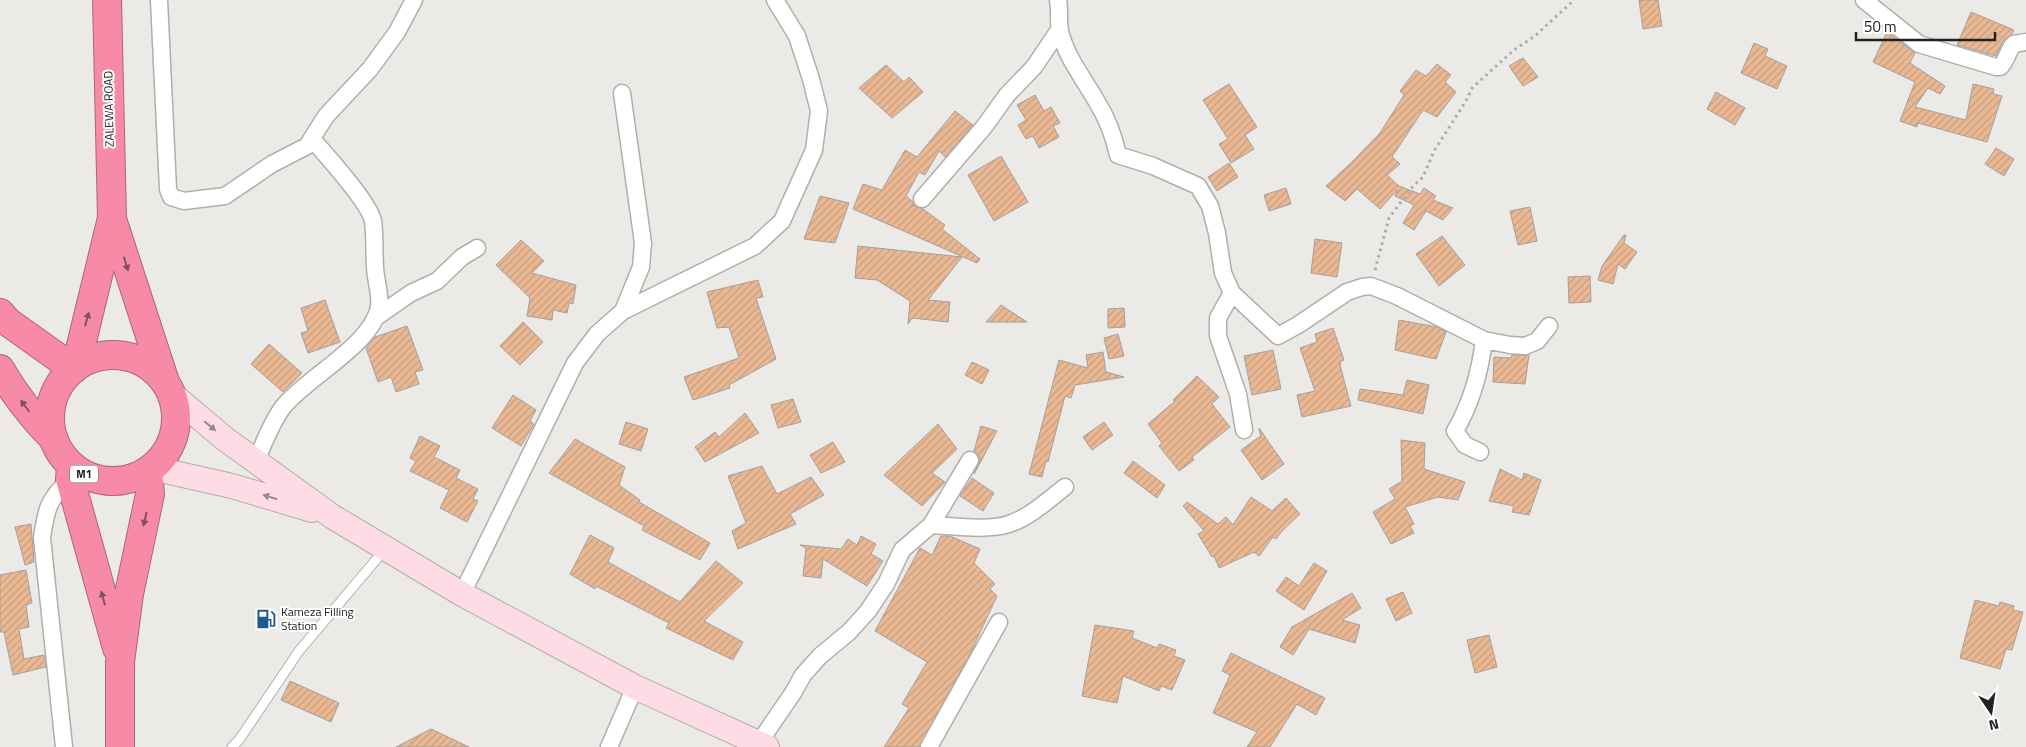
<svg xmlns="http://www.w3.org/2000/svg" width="2026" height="747" font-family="'Titillium Web',sans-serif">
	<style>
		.building { fill: url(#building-hatch); stroke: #a3a09e }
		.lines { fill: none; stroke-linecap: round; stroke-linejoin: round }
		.lane-casing { stroke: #b1aeac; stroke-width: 11 }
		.street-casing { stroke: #b1aeac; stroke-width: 19 }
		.secondary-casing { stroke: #b1aeac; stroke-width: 26 }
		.highway-casing { stroke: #ac6678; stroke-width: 30 }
		.path { stroke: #adaba9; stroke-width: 3; stroke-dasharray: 2.5 4; stroke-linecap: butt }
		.lane { stroke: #fff; stroke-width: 9 }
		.street { stroke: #fff; stroke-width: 16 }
		.secondary { stroke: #fddce5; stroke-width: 24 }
		.highway { stroke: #f78ba7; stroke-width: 28 }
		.oneway { fill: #82515d }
		.oneway2 { fill: #9a888d }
		.labels { text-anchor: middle; stroke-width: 4; stroke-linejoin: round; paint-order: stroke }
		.shield { fill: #fff; stroke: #646464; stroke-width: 1 }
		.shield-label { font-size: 11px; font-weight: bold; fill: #222121 }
		.street-label { font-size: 12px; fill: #222121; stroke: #fff }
		.poi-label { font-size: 12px; fill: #222121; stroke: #fff; text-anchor: start }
	</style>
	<defs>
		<pattern id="building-hatch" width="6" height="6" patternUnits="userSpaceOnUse" patternTransform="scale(1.25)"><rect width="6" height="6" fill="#eab893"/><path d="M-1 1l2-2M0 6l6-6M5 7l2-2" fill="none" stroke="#c89e7e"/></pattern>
	</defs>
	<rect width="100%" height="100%" fill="#eceae7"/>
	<path class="building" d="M1639 0H1658L1662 26 1643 29Z
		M1971 12 2014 30 2012 34 2003 41 1996 56 1957 45Z
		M1887 32 1915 53 1910 63 1945 86 1940 94 1928 88 1915 107 1966 120 1973 84 1994 89 1993 94 2002 96 1987 142 1918 123 1917 127 1900 121 1915 82 1873 62Z
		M1754 43 1768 49 1765 56 1787 66 1777 89 1741 73Z
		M1523 58 1538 77 1523 86 1509 66Z
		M1437 64 1451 75 1445 82 1456 92 1437 117 1423 110 1392 157 1400 164 1387 175 1399 186 1420 194 1424 188 1436 196 1433 200 1453 208 1443 220 1426 211 1414 230 1403 223 1414 205 1395 196 1397 190 1380 209 1357 189 1345 201 1326 186 1354 160 1380 133 1404 95 1400 91 1416 70 1426 76Z
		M886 65 904 82 909 77 923 92 892 118 859 88Z
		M1229 84 1257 127 1245 135 1254 149 1231 163 1219 144 1228 139 1203 100Z
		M1716 92 1745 108 1735 125 1707 109Z
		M1035 95 1044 111 1051 107 1060 123 1053 126 1059 137 1039 148 1033 136 1026 139 1018 125 1026 120 1017 105Z
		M955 111 973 125 945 157 939 151 925 175 919 172 906 196 912 201 914 204 911 207 914 205 923 209 945 225 942 229 980 259 977 263 853 209 863 184 882 190 905 150 917 157Z
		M1996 148 2014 159 2004 176 1985 164Z
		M1001 156 1028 202 994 221 968 175Z
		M1229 163 1238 177 1217 191 1208 177Z
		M1286 188 1291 204 1269 211 1264 195Z
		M820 196 849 203 835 243 804 239Z
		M1530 207 1537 241 1518 245 1510 211Z
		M1624 235H1626L1624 243 1637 252 1625 269 1618 264 1613 284 1598 280 1602 266Z
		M1442 236 1465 265 1439 286 1416 254Z
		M1315 239 1342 243 1337 277 1311 273Z
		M521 240 544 261 532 273 576 285 573 304 569 303 567 313 553 310 552 320 527 316 530 298 496 265Z
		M858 246 962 257 928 300 950 302 948 322 912 318 908 324 910 301 877 280 855 278Z
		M1590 276 1591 302 1569 303 1568 277Z
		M758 280 763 297 756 298 776 359 729 385 730 388 693 400 684 377 739 358 729 327 717 328 707 292Z
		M325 300 340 342 308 353 301 333 308 331 301 308Z
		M1001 305 1027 322H986Z
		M1124 308 1125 327 1108 328V309Z
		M1399 320 1437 327 1446 332 1436 359 1395 350Z
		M523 322 543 342 520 365 500 346Z
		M407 326 423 370 415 372 419 384 396 392 391 377 378 382 366 348 375 337Z
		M1333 328 1344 360 1341 361 1340 365 1351 406 1302 417 1297 395 1315 391 1300 348 1317 342 1315 334Z
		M1118 334 1124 356 1109 359 1104 338Z
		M269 344 302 373 283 392 251 364Z
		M1273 350 1281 389 1252 395 1244 356Z
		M1103 352 1106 372 1124 377 1075 385 1071 398 1065 396 1048 462 1046 461 1042 477 1029 474 1059 360 1088 368 1086 355Z
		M1512 355H1529L1525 384 1493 382 1494 357 1511 358Z
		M972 362 989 370 982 384 965 375Z
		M1197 376 1219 397 1212 404 1230 427 1192 457 1194 460 1179 471 1159 446 1162 443 1148 424 1175 401 1173 400Z
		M1407 380 1429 385 1423 414 1358 400 1360 389 1403 395Z
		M513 395 536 410 530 421 534 424 521 446 492 428Z
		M793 399 801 422 778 428 771 405Z
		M745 413 759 433 705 462 695 447 715 432 719 437Z
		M626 422 648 429 641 451 619 444Z
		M1104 422 1113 435 1092 450 1083 437Z
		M938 424 957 449 932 473 945 482 922 506 884 475Z
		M981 426 997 431 974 474 980 461 978 455 974 451Z
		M1259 428 1284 464 1262 480 1241 450 1259 437 1261 438Z
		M420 436 440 446 434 457 460 470 456 478 478 489 473 499 478 501 467 522 440 508 449 490 410 471 416 461 410 458Z
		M575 439 625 467 619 485 640 500 639 502 710 543 700 560 642 530 644 526 549 473Z
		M1401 440 1425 443 1424 469 1465 482 1458 500 1438 497 1405 507 1414 524 1410 526 1414 533 1391 544 1373 512 1395 499 1389 489 1402 481Z
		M833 442 845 462 821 473 810 455Z
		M1133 461 1165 485 1157 498 1124 473Z
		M762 466 777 494 811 477 824 495 790 514 796 524 738 549 732 531 746 523 728 476Z
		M1500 469 1522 480 1524 473 1541 480 1529 515 1512 512 1514 506 1489 501Z
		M972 478 994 493 983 511 960 496Z
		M1251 497 1272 511 1286 498 1300 514 1282 531 1276 539 1273 537 1259 556 1254 552 1219 568 1214 556 1212 557 1198 534 1204 531 1183 506 1187 502 1218 524 1226 517 1233 525Z
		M31 524 34 562 25 565 15 527Z
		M590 535 614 548 608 562 680 602 716 561 743 583 704 621 743 642 733 660 666 628 669 623 596 586 595 589 570 574Z
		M861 536 876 544 871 554 883 561 867 586 823 559 821 578 803 576 806 548 800 545 841 549 848 539 857 545Z
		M941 536H950L980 549 974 563 995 584 990 589 997 596 970 654 919 747H884L909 708 902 704 927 662 875 631 920 548 932 555Z
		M1314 563 1327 571 1304 610 1276 591 1286 577 1299 586Z
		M26 570 32 603 26 605 29 627 19 629 24 659 44 655 46 667 13 675 4 632H0V575Z
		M1403 592 1412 613 1396 621 1386 599Z
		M1352 593 1361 608 1342 620 1360 625 1355 643 1309 629 1293 655 1280 647 1292 627Z
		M1975 600 1999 606 2000 602 2014 606 2013 610 2023 612 2012 650 2006 649 2000 669 1960 658Z
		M1095 625 1134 631 1132 638 1157 648 1159 644 1176 650 1174 656 1185 660 1172 690 1161 686 1159 691 1123 676 1117 703 1082 696Z
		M1489 635 1497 667 1475 673 1467 640Z
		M1231 653 1325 698 1316 715 1297 704 1270 747H1247L1257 732 1213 713 1230 675 1222 671Z
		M290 681 339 703 331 722 281 700Z
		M431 729 469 747H396Z"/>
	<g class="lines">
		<defs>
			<path id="lane" d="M232 747 239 740 299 651 386 548"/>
			<path id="street" d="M159 0 168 189 171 197 184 201 225 196 272 164 307 146 326 116 370 69 397 32 414 0
				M1058 0C1060 10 1058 21 1060 31 1066 57 1084 79 1097 102 1107 118 1114 137 1118 155L1153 166 1198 186 1210 206 1217 233 1223 273 1232 293 1278 336 1298 325 1347 292 1362 287 1371 286 1397 296 1484 340 1510 345 1525 346 1537 341 1549 326
				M1864 0 1919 44 1996 67H2000C2007 61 2007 51 2014 44L2026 42
				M622 93 643 243 641 267 623 311
				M922 199 984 127 1007 95 1034 67 1059 30
				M1232 293 1218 318V336L1238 394 1244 430
				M375 318 411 293 437 281 462 257 477 248
				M1480 452 1465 445 1455 431C1472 402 1480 372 1484 340
				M256 461C264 443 271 423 283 407 307 377 372 345 379 307 381 294 375 279 375 266 374 251 375 235 373 221 369 202 326 155 312 139
				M931 525C954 526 988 531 1009 524 1030 517 1048 500 1065 487
				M462 594 575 363 597 334 623 311 755 246 782 221 814 150 819 111 811 79 797 36 775 0
				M64 747 42 538C46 509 48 500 70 479
				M609 747 635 687
				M756 747 793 693 803 675 820 656 849 632 868 611 886 584 902 550 931 525 970 460
				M929 747 999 622"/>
			<path id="secondary" d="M173 395 225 439 333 517 462 594 635 687 767 747
				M152 468 232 486 312 510"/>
			<path id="highway" d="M112 219 164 379
				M0 313 8 322 74 369
				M50 418a63 63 0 1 1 126 0a63 63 0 1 1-126 0Z
				M76 366 112 218 107 0
				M0 369C15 395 33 418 54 439
				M71 465 70 479 117 648
				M120 747V662L129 594 150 494 148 471"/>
		</defs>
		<use href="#lane" class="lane-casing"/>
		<use href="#street" class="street-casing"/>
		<use href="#secondary" class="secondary-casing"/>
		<use href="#highway" class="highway-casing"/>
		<path class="path" d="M1375 270 1389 218 1413 186 1423 177 1434 151 1466 101 1472 88 1514 50 1535 36 1574 0"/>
		<use href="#lane" class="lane"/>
		<use href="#street" class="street"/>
		<use href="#secondary" class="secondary"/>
		<use href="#highway" class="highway"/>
	</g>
	<defs><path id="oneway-solid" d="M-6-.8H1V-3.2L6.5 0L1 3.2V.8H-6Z" transform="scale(1.25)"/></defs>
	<g class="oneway">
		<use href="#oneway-solid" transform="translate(126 264) rotate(73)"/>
		<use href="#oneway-solid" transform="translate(87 319) rotate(-75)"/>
		<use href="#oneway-solid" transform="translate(25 406) rotate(-127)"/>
		<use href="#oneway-solid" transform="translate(145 519) rotate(103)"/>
		<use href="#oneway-solid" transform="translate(103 598) rotate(-105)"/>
	</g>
	<g class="oneway2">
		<use href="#oneway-solid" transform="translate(210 426) rotate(40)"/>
		<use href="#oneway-solid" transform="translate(270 497) rotate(-163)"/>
	</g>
	<defs>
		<symbol id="fuel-bare" viewBox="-9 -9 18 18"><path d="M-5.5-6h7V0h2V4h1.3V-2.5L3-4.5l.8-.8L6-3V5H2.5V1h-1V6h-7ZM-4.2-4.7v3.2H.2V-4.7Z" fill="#1c5a90" stroke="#fff" stroke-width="2.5" paint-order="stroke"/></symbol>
	</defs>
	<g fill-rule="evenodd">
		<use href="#fuel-bare" x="252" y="605" width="28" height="28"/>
	</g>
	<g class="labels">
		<rect class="shield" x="70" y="465.5" width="28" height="17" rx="4"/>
		<g class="shield-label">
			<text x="84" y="478">M1</text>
		</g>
		<g class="street-label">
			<text transform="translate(109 109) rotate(-91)" y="4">ZALEWA ROAD</text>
		</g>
		<g class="poi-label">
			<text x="281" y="616">Kameza Filling<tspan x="281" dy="14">Station</tspan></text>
		</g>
	</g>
	<g transform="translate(1991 712) rotate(167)" stroke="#ffffff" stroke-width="4" paint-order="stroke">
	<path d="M0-4L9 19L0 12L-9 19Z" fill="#222121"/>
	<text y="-8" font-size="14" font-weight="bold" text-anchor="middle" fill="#222121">N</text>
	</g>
	<path d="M1856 32v8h139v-8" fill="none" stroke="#222121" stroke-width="2.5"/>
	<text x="1864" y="32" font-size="15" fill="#222121" stroke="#ffffff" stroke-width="4" paint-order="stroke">50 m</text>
</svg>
